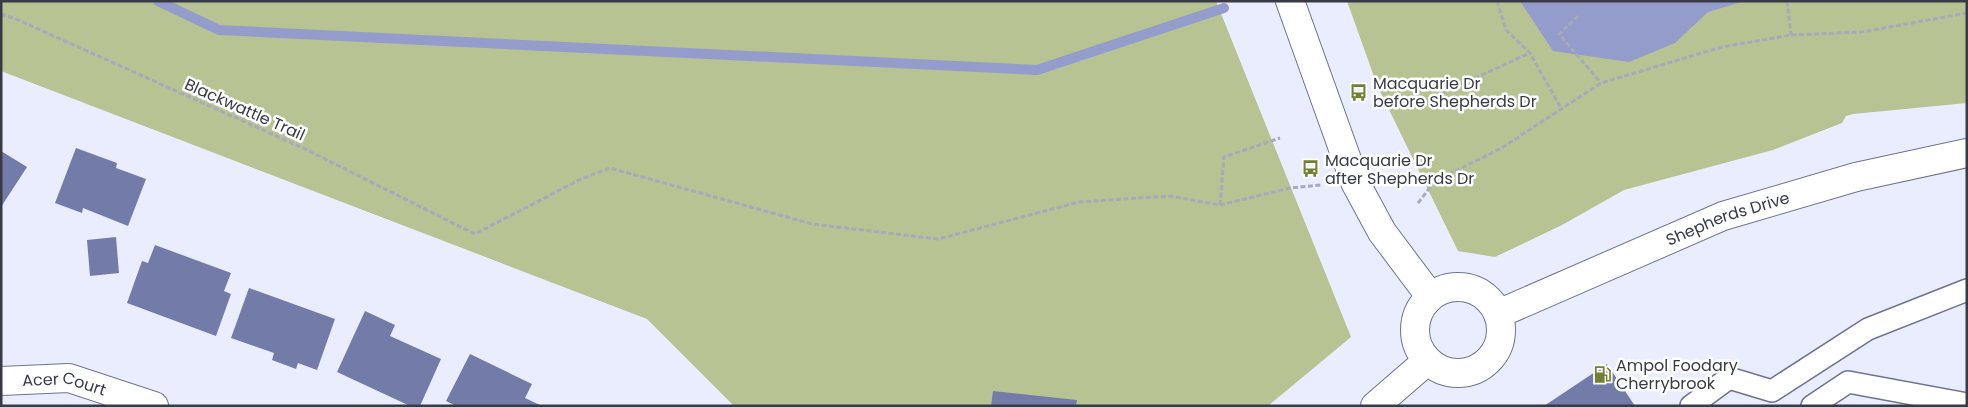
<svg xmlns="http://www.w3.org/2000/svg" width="1968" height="407" font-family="Poppins,sans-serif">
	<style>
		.green { fill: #b8c393 }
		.water { fill: #939cca }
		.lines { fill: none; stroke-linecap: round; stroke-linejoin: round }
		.stream { stroke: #939cca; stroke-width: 10 }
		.building { fill: #737ca8 }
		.service-casing { stroke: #6f748e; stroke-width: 24 }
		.minor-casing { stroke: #6f748e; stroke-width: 30 }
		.secondary-casing { stroke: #6f748e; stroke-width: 30 }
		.path { stroke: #a6aab9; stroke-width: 3; stroke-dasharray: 5 2.5; stroke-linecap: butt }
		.service { stroke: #fff; stroke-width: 21 }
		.minor { stroke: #fff; stroke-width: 28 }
		.secondary { stroke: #fff; stroke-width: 28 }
		.labels { text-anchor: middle; stroke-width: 5; stroke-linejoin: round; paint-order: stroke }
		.poi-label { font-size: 16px; fill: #383b46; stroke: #fff; text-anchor: start }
		.street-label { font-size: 16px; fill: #383b46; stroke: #fff }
	</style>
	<rect width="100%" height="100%" fill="#e9edfe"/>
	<path class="green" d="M1 1H1216L1351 337 1268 406H734L647 319 1 71Z
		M1347 1H1967V103L1853 114 1846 116 1842 123 1773 150 1624 190 1562 225 1495 257 1458 251 1377 85Z"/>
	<path class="water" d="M1520 1H1745L1708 12 1675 43 1629 62 1553 51Z"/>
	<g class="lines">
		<path class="stream" d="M158 1 219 30 1037 70 1224 8"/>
	</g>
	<path class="building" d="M76 148 117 163 116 168 146 179 128 226 83 208 82 213 55 203Z
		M1 151 27 167 1 207Z
		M116 237 119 273 90 276 87 240Z
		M155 245 231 273 224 291 231 294 216 336 127 303 142 261 148 263Z
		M249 288 335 319 317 370 298 363 296 369 272 360 274 353 231 338Z
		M365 311 395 325 390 336 441 359 420 406H410L337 372Z
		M470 354 532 384 525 398 542 406H456L446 401Z
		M1607 364 1635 406H1544Z
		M993 391 1077 400 1076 406H991Z"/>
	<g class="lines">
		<defs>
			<path id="service" d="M1691 406 1729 378 1772 391 1868 329 1967 290
				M1812 406 1848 382 1967 404"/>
			<g id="minor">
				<path id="s1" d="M1 381 69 378 154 406"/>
			</g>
			<g id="secondary">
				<path d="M1290 1 1355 182 1382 232 1430 296"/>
				<circle cx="1458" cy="330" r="43"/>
				<path id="s2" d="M1498 314 1723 216 1856 177 1967 153"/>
				<path d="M1375 406 1427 361"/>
			</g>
		</defs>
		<use href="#service" class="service-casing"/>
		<use href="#minor" class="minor-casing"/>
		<use href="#secondary" class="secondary-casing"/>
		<path class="path" d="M1497 1 1506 30 1530 53 1562 110
			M1787 1 1791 35
			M1 14 16 19 305 149 475 234 579 180 610 168 812 224 938 239 1079 202 1170 196 1220 205 1290 188 1321 185
			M1578 16 1559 34 1601 83
			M1427 100 1530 53
			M1390 181H1435L1500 149 1601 83 1722 47 1791 35 1862 32 1967 13
			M1418 203 1435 181
			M1220 205 1224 157 1280 138"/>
		<use href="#service" class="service"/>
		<use href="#minor" class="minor"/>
		<use href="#secondary" class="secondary"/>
	</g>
	<defs>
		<symbol id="bus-bare" viewBox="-9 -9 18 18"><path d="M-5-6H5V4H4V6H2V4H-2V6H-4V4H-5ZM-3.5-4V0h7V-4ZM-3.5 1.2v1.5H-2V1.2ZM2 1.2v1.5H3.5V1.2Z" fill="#72812f" stroke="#fff" stroke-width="2.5" paint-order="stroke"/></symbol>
		<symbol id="fuel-bare" viewBox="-9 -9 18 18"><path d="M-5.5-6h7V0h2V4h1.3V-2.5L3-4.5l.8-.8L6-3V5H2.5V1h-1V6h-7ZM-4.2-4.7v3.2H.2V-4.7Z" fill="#72812f" stroke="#fff" stroke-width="2.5" paint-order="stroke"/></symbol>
	</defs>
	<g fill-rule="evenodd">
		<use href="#bus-bare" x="1346" y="80" width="25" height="25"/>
		<use href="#bus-bare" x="1298" y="156" width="25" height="25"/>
		<use href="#fuel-bare" x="1590" y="362" width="25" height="25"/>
	</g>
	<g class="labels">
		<g class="poi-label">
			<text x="1373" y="89">Macquarie Dr<tspan x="1373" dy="18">before Shepherds Dr</tspan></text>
			<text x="1325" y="166">Macquarie Dr<tspan x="1325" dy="18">after Shepherds Dr</tspan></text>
			<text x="1616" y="371">Ampol Foodary<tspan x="1616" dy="18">Cherrybrook</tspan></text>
		</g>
		<g class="street-label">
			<text transform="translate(245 109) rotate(24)" y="6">Blackwattle Trail</text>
			<text dy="6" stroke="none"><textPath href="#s2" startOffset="249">Shepherds Drive</textPath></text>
			<text dy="6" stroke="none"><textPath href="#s1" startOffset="64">Acer Court</textPath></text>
		</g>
	</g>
	<rect width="1968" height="407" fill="none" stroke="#383b46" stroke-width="5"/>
</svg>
